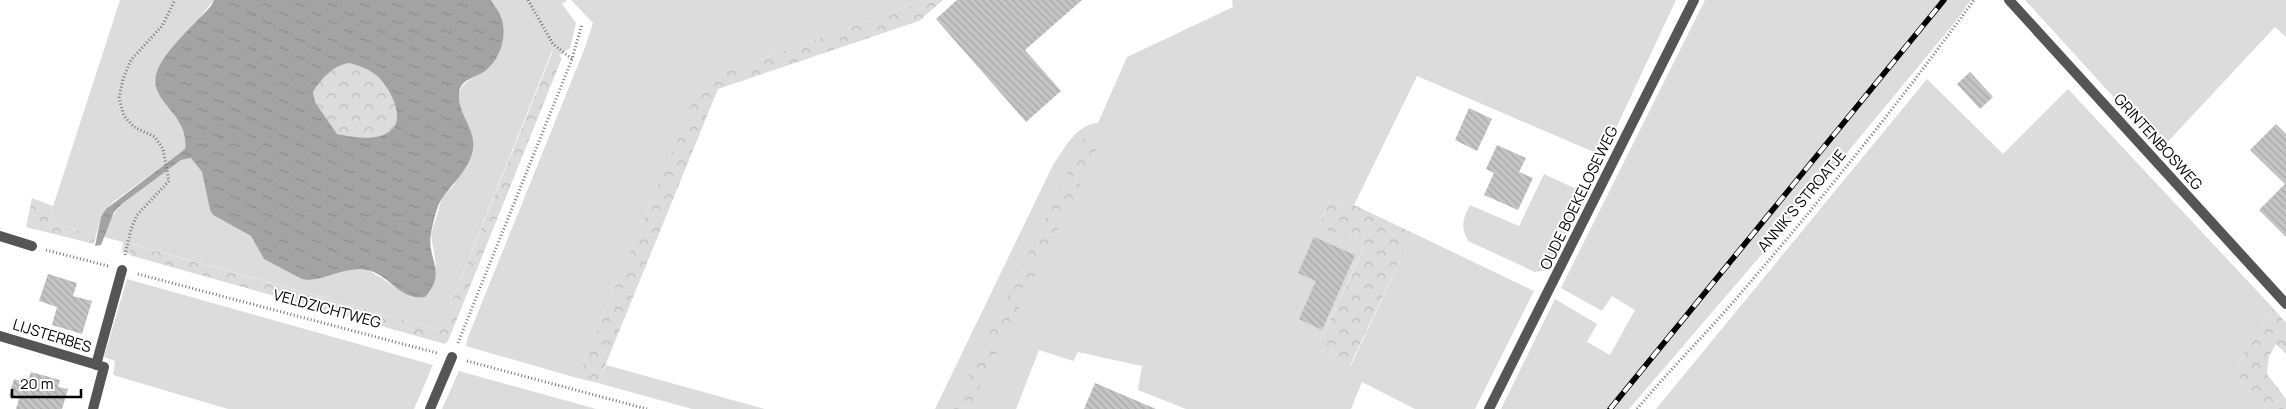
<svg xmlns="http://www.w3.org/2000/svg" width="2286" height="409" font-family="Manrope,sans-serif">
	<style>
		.grass { fill: #dcdcdc }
		.forest { fill: url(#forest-crowns) }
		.water { fill: url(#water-ripples); fill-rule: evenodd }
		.building { fill: url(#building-back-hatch) }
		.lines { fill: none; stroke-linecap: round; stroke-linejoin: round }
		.path { stroke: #777; stroke-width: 3; stroke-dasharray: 1 2.5; stroke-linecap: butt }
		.street { stroke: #555; stroke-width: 10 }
		.rail-casing { stroke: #000; stroke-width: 5.5 }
		.rail { stroke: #fff; stroke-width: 4; stroke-dasharray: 11; stroke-linecap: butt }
		.labels { text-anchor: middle; stroke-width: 4; stroke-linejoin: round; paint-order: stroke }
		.street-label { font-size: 15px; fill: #000; stroke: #fff }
	</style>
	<defs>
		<pattern id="forest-crowns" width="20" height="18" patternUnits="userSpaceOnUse" patternTransform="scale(1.25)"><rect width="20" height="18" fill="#dcdcdc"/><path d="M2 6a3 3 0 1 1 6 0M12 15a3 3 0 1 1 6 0" fill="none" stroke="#bbb"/></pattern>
		<pattern id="water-ripples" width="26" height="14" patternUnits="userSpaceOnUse" patternTransform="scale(1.25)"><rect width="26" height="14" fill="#a3a3a3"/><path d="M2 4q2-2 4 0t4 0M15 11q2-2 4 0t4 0" fill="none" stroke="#8b8b8b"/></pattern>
		<pattern id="building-back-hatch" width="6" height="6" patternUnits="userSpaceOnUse" patternTransform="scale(1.25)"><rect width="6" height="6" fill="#c4c4c4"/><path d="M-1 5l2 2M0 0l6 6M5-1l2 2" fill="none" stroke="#a7a7a7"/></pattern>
	</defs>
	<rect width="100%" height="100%" fill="#fff"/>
	<path class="grass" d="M120 0H214L159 68C145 103 190 112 185 149L112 203 101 217 96 235 48 222Z
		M491 0H567L562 4 576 23 570 48 559 56 552 51 440 330 132 244 129 254 122 252 123 242 104 237C112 200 153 181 181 160L192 158 202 172 210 210 213 215 251 236 264 259 309 280 353 269 368 270 412 297 436 265 431 235 442 198 454 185 468 125C453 97 455 85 483 72L502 18Z
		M571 0H925L701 81 577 378 466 346 468 337 584 50 593 23Z
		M1232 0H1676L1603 156 1417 76 1354 205 1331 198 1319 226 1363 249 1317 348 1351 365 1413 233 1534 291 1475 409H1415L1362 382 1351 409H1186L1138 390 1142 366 1078 352 1073 361 1039 350 1016 409H935L1053 165C1065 148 1075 125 1098 123L1127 57 1233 7Z
		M1705 0H1971L1955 22 1799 211 1629 409H1501L1555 299 1597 324 1587 342 1610 355 1635 310 1612 296 1602 311 1561 288Z
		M2025 0H2286V37L2275 27 2161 149Z
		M1927 79 2003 154 2068 89 2273 308 2233 371 2265 409H1656Z
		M1544 174 1585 193 1586 197 1550 270 1535 272 1468 241C1460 226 1463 219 1470 205L1519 226Z
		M127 279 433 365 414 409H228L113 375 115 361 104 357Z
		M606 365 765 409H692L598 383Z
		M459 371 596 409H442Z"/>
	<path class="forest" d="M925 0H943L919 21 718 89 598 383 577 378 701 81Z
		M553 51 562 58 448 341 445 344 129 255 131 244 440 330Z
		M349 63C359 66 372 70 380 79 391 90 408 123 387 133 373 141 352 137 337 134L315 102 313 92C322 78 332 66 349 63Z
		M1084 138 1100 144 969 409H953Z
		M32 198 53 206 48 222 96 235 94 244 26 227Z
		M1331 198 1354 205 1413 233 1350 365 1317 348 1363 250 1319 226Z
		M2273 308 2286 323V354L2276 344 2269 356 2267 374 2286 399V409H2265L2233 371Z"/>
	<path class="water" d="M214 0H491C494 6 501 13 502 20 507 38 500 59 485 71 475 78 459 79 459 95 458 115 476 129 473 149 470 168 454 182 443 197 436 206 434 221 431 233 426 259 448 271 425 297 400 301 389 274 367 270 348 266 328 278 309 280L302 279 264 259 251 236 213 215 210 210 202 172 191 158 181 160 123 203 114 212 101 245 95 246 101 217 106 209 185 149C190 112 144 101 158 69 168 47 195 24 211 6ZM349 63C360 66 372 70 380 79 391 90 408 123 387 133 373 141 352 137 337 134L315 102 313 92C322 78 332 66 349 63Z"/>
	<path class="building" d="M957 0H1082L1025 50 1061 91 1026 122 936 19Z
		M1970 72 1993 97 1980 109 1957 84Z
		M1469 108 1492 119 1477 151 1455 140Z
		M2276 124 2286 134V237L2259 210 2285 184 2250 150Z
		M1497 145 1526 158 1519 172 1533 178 1518 210 1484 195 1494 173 1486 169Z
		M1314 237 1355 255 1322 330 1299 319 1316 281 1298 273Z
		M48 274 77 283 73 296 92 301 82 334 52 325 57 307 39 301Z
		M31 372 60 380 58 387 68 389 62 409H16L19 399 9 396 14 379 24 382 25 377 29 378Z
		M1095 383 1156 409H1084Z"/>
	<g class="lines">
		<path class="path" d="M528 0 553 44 572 59
			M46 250 108 266
			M125 255 131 229 137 215 169 181 163 149 155 137 134 127 124 116 119 98 123 79 131 60 162 26 175 0
			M138 274 437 353
			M458 343 572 59 582 24
			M467 361 647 409
			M1637 409C1666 374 1698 342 1728 308 1814 209 1897 106 1974 0"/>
		<path class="street" d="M2009 0 2286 304
			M0 236 32 246
			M0 336 104 367 93 409
			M96 365 122 270
			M430 409 452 357
			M1489 409 1694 0"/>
		<defs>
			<path id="rail" d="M1610 409 1944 0"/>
		</defs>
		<use href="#rail" class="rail-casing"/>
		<use href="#rail" class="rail"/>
	</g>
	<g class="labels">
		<g class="street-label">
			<text transform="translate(2158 142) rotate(48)" y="5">GRINTENBOSWEG</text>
			<text transform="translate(1579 198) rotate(-64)" y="5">OUDE BOEKELOSEWEG</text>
			<text transform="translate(1802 201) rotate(-50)" y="5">ANNIK'S STROATJE</text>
			<text transform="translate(327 309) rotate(15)" y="5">VELDZICHTWEG</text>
			<text transform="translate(52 336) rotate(17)" y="5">LIJSTERBES</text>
		</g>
	</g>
	<path d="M12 389v8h69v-8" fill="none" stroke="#000000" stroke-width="2.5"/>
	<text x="20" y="389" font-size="15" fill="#000000" stroke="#ffffff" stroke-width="4" paint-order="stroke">20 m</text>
</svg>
